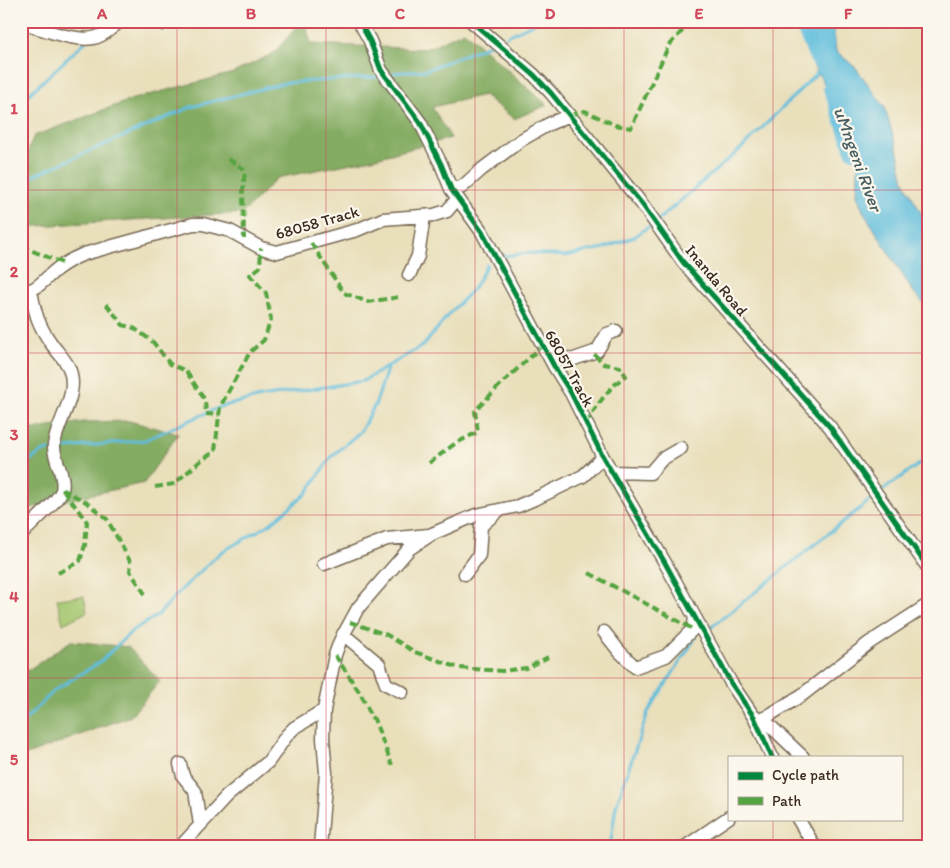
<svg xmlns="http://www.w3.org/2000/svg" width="950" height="868" font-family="Itim,sans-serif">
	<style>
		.green { fill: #a6c870; stroke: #707947 }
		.forest { fill: #84ac62; stroke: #606b40 }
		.water { fill: #5ebddc; stroke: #4c747d }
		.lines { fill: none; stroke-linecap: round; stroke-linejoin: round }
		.stream { stroke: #5ebddc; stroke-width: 3 }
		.river { stroke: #5ebddc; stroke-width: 18 }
		.minor-casing { stroke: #786955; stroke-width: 15 }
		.minor { stroke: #fff; stroke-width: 12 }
		.quiet { stroke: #54a441; stroke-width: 4; stroke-dasharray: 8 4; stroke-linecap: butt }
		.cycleway-casing { stroke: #fbf7ec; stroke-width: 8 }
		.cycleway { stroke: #00873e; stroke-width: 5 }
		.grid { fill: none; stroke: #d1495b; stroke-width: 1; stroke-opacity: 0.55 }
		.labels { text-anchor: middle; stroke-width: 4.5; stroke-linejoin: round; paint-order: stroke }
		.street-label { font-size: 16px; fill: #3b2a1e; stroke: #fbf7ec }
		.water-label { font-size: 18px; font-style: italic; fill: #475d60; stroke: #fbf7ec }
		.neatline { fill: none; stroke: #d1495b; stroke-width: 2 }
		.grid-label { font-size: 16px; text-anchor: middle; font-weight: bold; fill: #d1495b }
	</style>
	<rect width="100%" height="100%" fill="#fbf7ec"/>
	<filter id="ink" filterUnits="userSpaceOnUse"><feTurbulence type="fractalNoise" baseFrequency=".02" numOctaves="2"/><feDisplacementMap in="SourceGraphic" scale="10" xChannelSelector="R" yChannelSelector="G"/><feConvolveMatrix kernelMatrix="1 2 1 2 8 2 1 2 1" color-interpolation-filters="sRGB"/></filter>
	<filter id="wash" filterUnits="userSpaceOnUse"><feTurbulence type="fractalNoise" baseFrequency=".0096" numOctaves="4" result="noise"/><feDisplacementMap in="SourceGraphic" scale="20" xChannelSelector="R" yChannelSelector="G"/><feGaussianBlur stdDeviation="1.12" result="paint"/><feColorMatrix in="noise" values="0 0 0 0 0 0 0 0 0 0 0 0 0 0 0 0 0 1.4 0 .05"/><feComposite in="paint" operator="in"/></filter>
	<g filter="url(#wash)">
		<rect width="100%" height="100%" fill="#e9dfbb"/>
		<path class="green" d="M84 596 87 612 63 624 57 599Z"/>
		<path class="forest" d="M302 21H305L311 44 426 49 464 31 547 105 514 119 484 95 432 107 451 138 372 159 277 178 243 213 21 227V162L24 161 34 136 133 99 233 73 274 53Z
			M129 421 178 434 144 483 21 510V431L84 422Z
			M71 641 128 647 160 681 131 716 21 757V675Z"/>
		<path class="water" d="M806 21H833L836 51 856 68 884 106 897 148 904 181 920 211 929 233V309L915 294 903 276 863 211 857 195 858 166 843 114 814 67 810 53 809 27Z"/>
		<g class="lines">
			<path class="stream" d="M92 34 100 21
				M507 36 539 21
				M393 73 426 70 489 45
				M21 95H28L85 42
				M21 181 191 107 284 83 377 77
				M658 220 744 146 820 70
				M503 256 530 253 565 256 604 248 634 237 653 224
				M57 449 145 440 220 407 261 397 363 381 424 345 449 314 474 288 487 265
				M21 466 44 451 51 450
				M879 493 929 457
				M709 629 874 497
				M21 724 55 690 100 662 132 631 158 615 179 592 220 553 270 524 306 494 332 456 360 432 376 403 388 366
				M610 847 616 806 648 712 696 637
				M919 847 929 838"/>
			<path class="river" d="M802 21 819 59
				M832 88 854 150"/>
		</g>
	</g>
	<g filter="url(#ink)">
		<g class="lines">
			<defs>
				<path id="minor" d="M359 21 370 41 381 70 420 122 441 164 451 189 482 232 554 366 571 393 603 457 664 561 731 683 754 717 772 757
					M471 21 534 75 551 93 642 204 683 262 830 427 929 569
					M21 23C41 28 78 44 97 37 106 34 113 27 120 21
					M451 189 462 187 481 170 521 140 549 124 570 115
					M409 275 418 256 424 216
					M21 292C37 292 45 278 57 269 65 263 74 258 84 254L193 224H203L230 231 261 248 277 252 357 230 383 219 434 215 447 211 457 199
					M545 350 571 360 597 351 607 334 616 331
					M612 472 650 473 662 459 681 448
					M21 535C29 526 60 499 62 490 66 475 53 460 54 445 57 420 80 395 69 368 65 359 57 352 51 343 38 325 35 313 31 291
					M324 564 387 539 429 535
					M465 574 479 555 481 526 498 511
					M604 632 619 651 635 667 666 656 693 629 695 618
					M343 634 379 664 386 684 402 692
					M754 717 763 719 802 695 869 643 929 604
					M763 719 803 757
					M180 764 183 776 195 791 200 825
					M798 819 815 847
					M180 847 227 796 268 762 287 735 294 728 324 710
					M320 847 326 773 323 738 324 710 335 655 340 641 358 608 409 549 432 534 476 515 518 506 539 497 583 476 603 457
					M685 847 729 817"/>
			</defs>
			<use href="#minor" class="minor-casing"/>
			<use href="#minor" class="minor"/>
			<path class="quiet" d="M162 31 166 21
				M570 115 585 111 615 125 631 128 669 45 687 26
				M228 159 245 170 243 191 244 239
				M311 243 344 293 368 302 399 297
				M21 249 25 248 65 264
				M106 304 123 325 134 328 153 342 170 364 186 371 205 400 206 414 219 415
				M586 424C596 407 609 386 626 376L620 367 604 364 593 353
				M429 463 456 443 478 432 475 411 499 386 543 345
				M155 487 174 484 198 463 215 451 220 407 250 352 264 340 271 319 266 293 250 275 260 267 261 248
				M62 489 86 502 107 519 131 563 130 571 145 594
				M58 573 80 561 85 545 87 522 64 491
				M589 573 693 629
				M350 622 387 635 415 652 459 668 502 671 527 668 548 657
				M335 655C344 670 368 701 370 716L374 719 392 765"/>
			<defs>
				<path id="cycleway" d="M359 21 370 41 381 70 420 122 441 164 451 189 482 232 554 366 571 393 603 457 664 561 731 683 754 717 772 757
					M471 21 534 75 551 93 642 204 683 262 830 427 929 569"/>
			</defs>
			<use href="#cycleway" class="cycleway-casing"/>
			<use href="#cycleway" class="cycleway"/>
		</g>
	</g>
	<path class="grid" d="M177 21V847M326 21V847M475 21V847M624 21V847M773 21V757M21 190H929M21 353H929M21 515H929M21 678H929M773 819V847"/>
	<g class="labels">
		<g class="street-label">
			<text transform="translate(317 222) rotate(-16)" y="6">68058 Track</text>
			<text transform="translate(717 280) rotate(50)" y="6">Inanda Road</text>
			<text transform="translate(570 368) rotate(61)" y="6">68057 Track</text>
		</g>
		<g class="water-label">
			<text transform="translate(858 159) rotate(70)" y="6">uMngeni River</text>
		</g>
	</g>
	<rect width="950" height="868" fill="none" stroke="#fbf7ec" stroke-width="55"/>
	<rect x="728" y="756" width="175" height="65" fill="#fbf7ec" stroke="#aea59a"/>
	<rect x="738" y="772" width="25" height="8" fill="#00873e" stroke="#aea59a"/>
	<text x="772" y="780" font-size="15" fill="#3b2a1e">Cycle path</text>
	<rect x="738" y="797" width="25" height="8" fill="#54a441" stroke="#aea59a"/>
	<text x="772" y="806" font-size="15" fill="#3b2a1e">Path</text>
	<rect x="28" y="28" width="894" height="812" class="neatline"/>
	<g class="grid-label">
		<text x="102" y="19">A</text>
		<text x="251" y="19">B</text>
		<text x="400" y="19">C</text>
		<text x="550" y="19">D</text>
		<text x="699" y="19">E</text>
		<text x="848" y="19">F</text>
		<text x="14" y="114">1</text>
		<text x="14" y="277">2</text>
		<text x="14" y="440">3</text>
		<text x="14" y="602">4</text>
		<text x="14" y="765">5</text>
	</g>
</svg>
